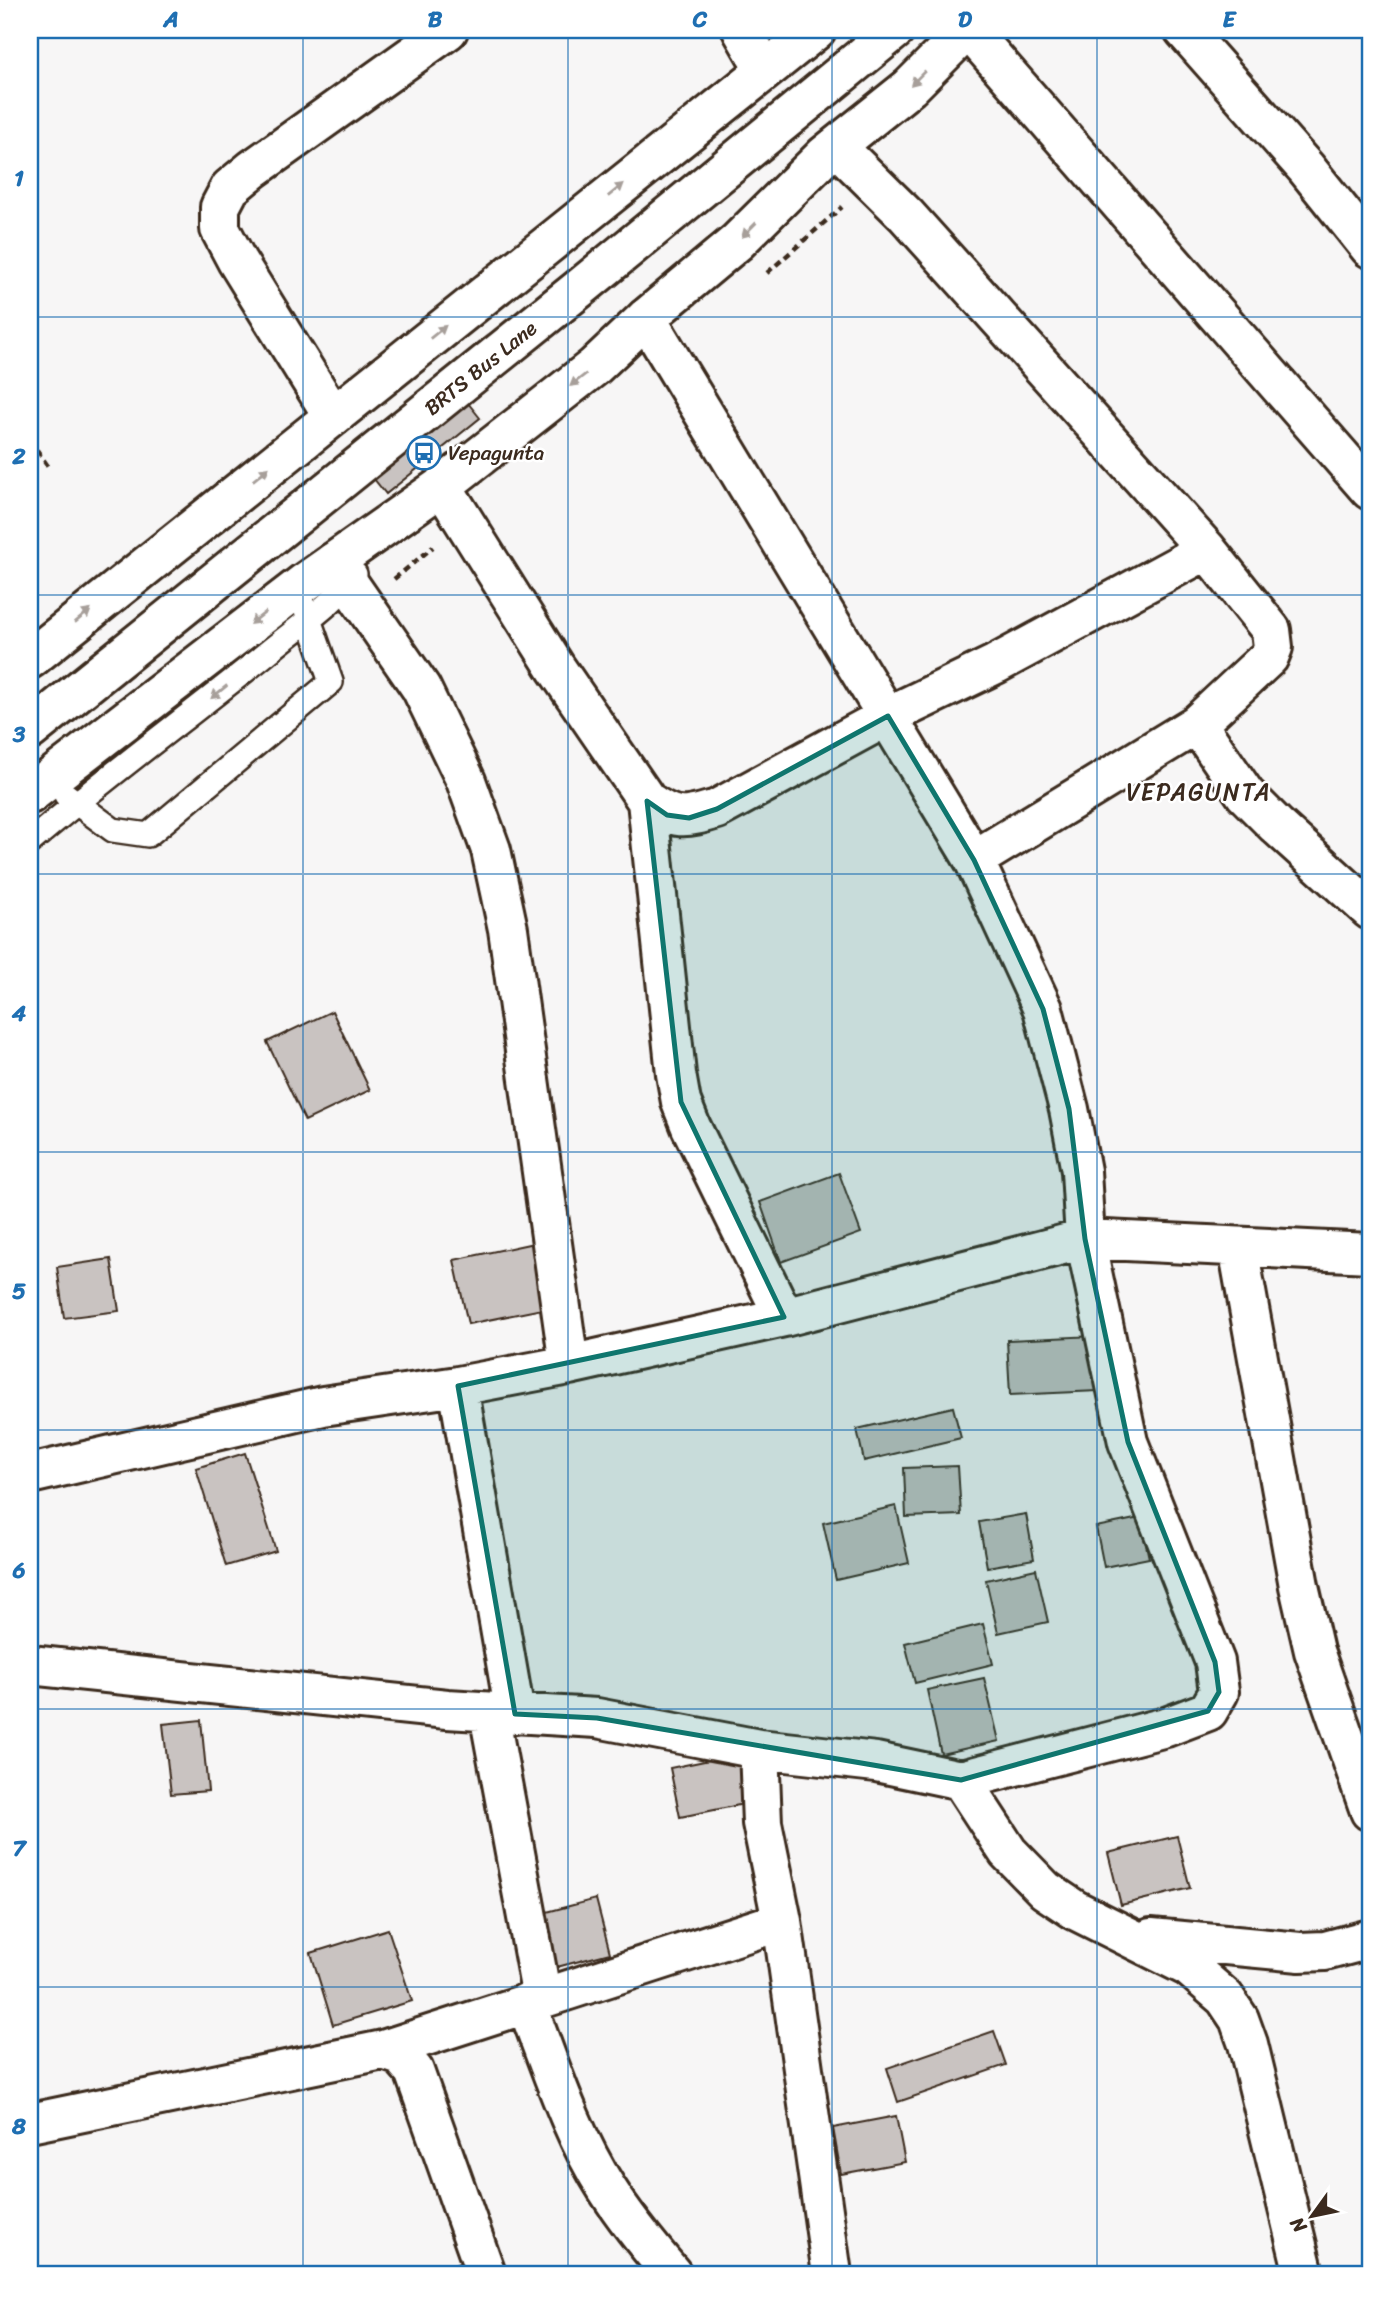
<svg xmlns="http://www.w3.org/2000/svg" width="1400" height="2304" font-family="Sriracha,sans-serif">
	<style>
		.building { fill: #c9c3c1; stroke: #3b2a1e; stroke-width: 2 }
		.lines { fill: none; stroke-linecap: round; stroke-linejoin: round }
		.service-casing { stroke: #3b2a1e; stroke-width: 28 }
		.minor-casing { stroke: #3b2a1e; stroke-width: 44 }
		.primary-casing { stroke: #3b2a1e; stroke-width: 44 }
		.path { stroke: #3b2a1e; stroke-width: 4.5; stroke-dasharray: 7 5; stroke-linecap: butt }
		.service { stroke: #fff; stroke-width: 23 }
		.minor { stroke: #fff; stroke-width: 38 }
		.primary { stroke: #fff; stroke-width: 38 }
		.oneway { fill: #a79f9a }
		.marked { fill: #0f766e; fill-opacity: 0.2; stroke: #0f766e; stroke-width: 5; stroke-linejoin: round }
		.grid { fill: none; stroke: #1f6fb2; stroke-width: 2; stroke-opacity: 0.55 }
		.labels { text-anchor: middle; stroke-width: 5; stroke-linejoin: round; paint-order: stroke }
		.street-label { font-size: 21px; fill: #3b2a1e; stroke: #fff }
		.poi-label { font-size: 21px; fill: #3b2a1e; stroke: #fff; text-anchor: start }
		.quarter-label { font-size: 24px; letter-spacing: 2px; fill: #3b2a1e; stroke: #fff }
		.neatline { fill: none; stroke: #1f6fb2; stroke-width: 2.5 }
		.grid-label { font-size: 23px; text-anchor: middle; font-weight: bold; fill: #1f6fb2 }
	</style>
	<rect width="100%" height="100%" fill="#f7f6f6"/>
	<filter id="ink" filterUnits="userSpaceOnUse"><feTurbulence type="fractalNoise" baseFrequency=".0143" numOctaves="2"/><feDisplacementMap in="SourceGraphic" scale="14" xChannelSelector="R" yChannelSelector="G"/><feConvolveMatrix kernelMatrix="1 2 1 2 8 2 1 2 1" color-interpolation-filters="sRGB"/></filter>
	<g filter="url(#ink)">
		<path class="building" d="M468 403 480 418 386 494 374 479Z
			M332 1011 370 1090 305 1121 267 1042Z
			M839 1173 861 1233 781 1262 760 1202Z
			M543 1241 557 1306 468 1324 454 1260Z
			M111 1259 119 1311 64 1318 57 1267Z
			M1095 1336 1098 1391 1010 1395 1007 1340Z
			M953 1407 961 1438 864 1461 857 1429Z
			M245 1453 276 1551 226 1566 196 1468Z
			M958 1466 961 1515 906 1517 904 1468Z
			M896 1506 909 1563 836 1580 823 1523Z
			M1026 1514 1034 1559 987 1567 979 1522Z
			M1140 1518 1149 1558 1104 1567 1096 1527Z
			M1036 1569 1048 1622 998 1633 986 1580Z
			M983 1624 993 1664 915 1683 905 1643Z
			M984 1678 999 1741 941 1754 927 1690Z
			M201 1720 208 1791 171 1794 163 1724Z
			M739 1754 749 1803 680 1817 670 1768Z
			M1177 1836 1190 1888 1121 1905 1108 1853Z
			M596 1899 610 1953 557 1967 543 1913Z
			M388 1929 412 2001 333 2025 311 1953Z
			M994 2031 1006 2065 898 2102 887 2068Z
			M896 2116 905 2162 841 2174 833 2128Z
			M466 2260 472 2274H434Z"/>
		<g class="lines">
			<defs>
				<path id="service" d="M66 795 113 830 148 835 331 682 305 608
					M30 842C108 775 192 714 272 649 297 628 339 600 355 574"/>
				<path id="minor" d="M742 30 765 70
					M969 30 1370 490
					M1184 30 1306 168 1370 248
					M646 318 974 860 1197 724 1269 657 1273 647 1271 630 1207 550 906 215 837 147
					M333 416 237 261 220 229V207L230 188 253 169 448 30
					M442 486 556 668 647 801C676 821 684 819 717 809L888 716 996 664 1207 550
					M334 562 421 688 466 781 491 850 508 929 569 1365
					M1197 724 1245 794 1276 825 1370 910
					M647 801 676 1074 681 1102 691 1127 784 1317
					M1238 1247 1299 1586 1314 1651 1370 1811
					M458 1386 515 1714
					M30 1474 323 1406 458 1386 569 1365 784 1317 1085 1239 1370 1253
					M30 1665 447 1709 597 1718 759 1749 876 1762 961 1780 1166 1727 1208 1711 1219 1692 1215 1662 1128 1442 1085 1239 1081 1171 1069 1109 1043 1009 974 860
					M489 1713 542 1998
					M759 1749 762 1823 782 1921 832 2274
					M961 1780 1008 1852 1045 1890 1075 1910 1189 1967 1225 1998 1239 2019 1248 2044 1303 2270 1302 2274
					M1151 1938 1300 1952 1325 1951 1370 1939
					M526 2003C550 2065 571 2133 607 2189 626 2219 649 2247 672 2274
					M383 2050 782 1921
					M30 2123 383 2050 401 2056 414 2071 486 2274"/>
				<g id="primary">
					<path d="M30 659 816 30"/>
					<path id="s1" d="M30 730 580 288 895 30"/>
					<path d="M30 794 304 583 442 486 594 367 646 318 737 242 825 155 910 87 967 30"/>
				</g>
			</defs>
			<use href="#service" class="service-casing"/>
			<use href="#minor" class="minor-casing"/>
			<use href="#primary" class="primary-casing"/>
			<path class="path" d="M767 273 842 207
				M30 440 50 469
				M394 579 433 547
				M30 889 35 929"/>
			<use href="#service" class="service"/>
			<use href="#minor" class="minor"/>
			<use href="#primary" class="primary"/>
		</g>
		<defs><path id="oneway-solid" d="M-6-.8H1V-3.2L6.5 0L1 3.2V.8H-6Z" transform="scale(1.75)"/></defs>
		<g class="oneway">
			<use href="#oneway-solid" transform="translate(918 78) rotate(135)"/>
			<use href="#oneway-solid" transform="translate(616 190) rotate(-39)"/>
			<use href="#oneway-solid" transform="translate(749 230) rotate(135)"/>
			<use href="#oneway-solid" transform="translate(438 332) rotate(-39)"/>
			<use href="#oneway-solid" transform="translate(578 380) rotate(142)"/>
			<use href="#oneway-solid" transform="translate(261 474) rotate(-39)"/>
			<use href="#oneway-solid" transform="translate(83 616) rotate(-39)"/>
			<use href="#oneway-solid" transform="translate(258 618) rotate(142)"/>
			<use href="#oneway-solid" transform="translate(219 692) rotate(141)"/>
		</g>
	</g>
	<path class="marked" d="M888 716 974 860 1043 1009 1069 1109 1085 1239 1128 1442 1215 1662 1219 1692 1208 1711 961 1780 597 1718 515 1714 458 1386 784 1317 681 1102 647 801 667 815 689 818 717 809Z"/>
	<path class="grid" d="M303 30V2274M568 30V2274M832 30V2274M1097 30V2274M30 317H1370M30 595H1370M30 874H1370M30 1152H1370M30 1430H1370M30 1709H1370M30 1987H1370"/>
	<defs>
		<symbol id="bus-ring" viewBox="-11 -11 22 22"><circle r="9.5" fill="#fff" stroke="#1f6fb2" stroke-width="1.5"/><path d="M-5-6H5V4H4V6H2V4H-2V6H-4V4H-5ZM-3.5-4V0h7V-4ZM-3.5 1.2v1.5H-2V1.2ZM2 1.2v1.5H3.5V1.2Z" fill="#1f6fb2"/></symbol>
	</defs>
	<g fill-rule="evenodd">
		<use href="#bus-ring" x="405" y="434" width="38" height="38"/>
	</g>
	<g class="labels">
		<g class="street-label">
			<text dy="7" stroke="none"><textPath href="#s1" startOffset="578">BRTS Bus Lane</textPath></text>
		</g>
		<g class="poi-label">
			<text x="448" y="460">Vepagunta</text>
		</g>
		<g class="quarter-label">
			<text x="1199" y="800">VEPAGUNTA</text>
		</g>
	</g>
	<rect width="1400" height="2304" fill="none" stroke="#fff" stroke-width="77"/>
	<g transform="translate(1312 2216) rotate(237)" stroke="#ffffff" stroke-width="5" paint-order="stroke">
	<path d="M0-5L12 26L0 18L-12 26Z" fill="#3b2a1e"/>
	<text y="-10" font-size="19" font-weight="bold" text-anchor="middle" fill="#3b2a1e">N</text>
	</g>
	<rect x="38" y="38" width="1324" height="2228" class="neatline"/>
	<g class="grid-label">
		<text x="171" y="27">A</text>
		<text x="435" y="27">B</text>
		<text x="700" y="27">C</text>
		<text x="965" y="27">D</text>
		<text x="1229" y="27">E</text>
		<text x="19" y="186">1</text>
		<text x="19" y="464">2</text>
		<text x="19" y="742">3</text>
		<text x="19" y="1021">4</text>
		<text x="19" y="1299">5</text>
		<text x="19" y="1578">6</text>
		<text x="19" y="1856">7</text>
		<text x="19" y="2134">8</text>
	</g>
</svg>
